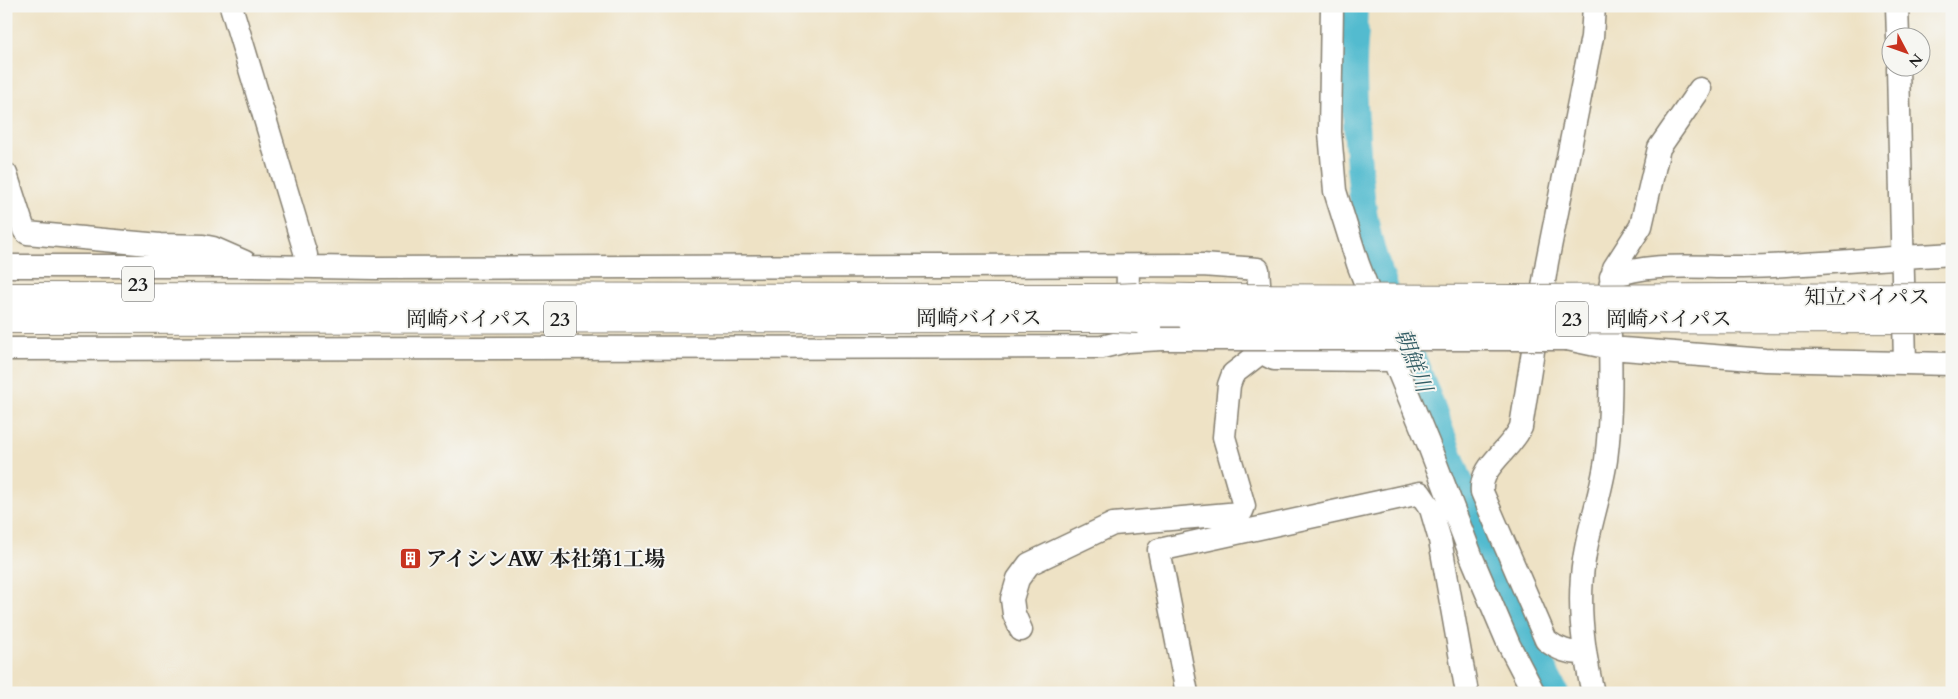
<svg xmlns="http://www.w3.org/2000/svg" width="1958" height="699" font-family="Cardo,'Noto Serif JP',serif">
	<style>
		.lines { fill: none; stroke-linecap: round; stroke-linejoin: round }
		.river { stroke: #52bbcf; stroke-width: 26 }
		.minor-casing { stroke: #857f70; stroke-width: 25 }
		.highway-casing { stroke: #857f70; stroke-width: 30 }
		.minor { stroke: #fff; stroke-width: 22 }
		.highway { stroke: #fff; stroke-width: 28 }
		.minor-bridge-casing { stroke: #857f70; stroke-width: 25; stroke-linecap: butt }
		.highway-bridge-casing { stroke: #857f70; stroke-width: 30; stroke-linecap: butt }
		.minor-bridge { stroke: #fff; stroke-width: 22 }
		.highway-bridge { stroke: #fff; stroke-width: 28 }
		.labels { text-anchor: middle; stroke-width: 4; stroke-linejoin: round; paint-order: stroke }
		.shield { fill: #f6f6f2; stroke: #5d5d5c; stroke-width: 1 }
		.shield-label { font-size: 20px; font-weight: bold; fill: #1c1c1c }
		.street-label { font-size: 21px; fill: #1c1c1c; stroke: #f6f6f2 }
		.poi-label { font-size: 21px; font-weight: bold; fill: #1c1c1c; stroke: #f6f6f2; text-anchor: start }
		.water-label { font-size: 22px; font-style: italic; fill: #325c64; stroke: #f6f6f2 }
	</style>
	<rect width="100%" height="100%" fill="#f6f6f2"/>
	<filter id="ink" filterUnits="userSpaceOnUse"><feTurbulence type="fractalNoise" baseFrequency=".02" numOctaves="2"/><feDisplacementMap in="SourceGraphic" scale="10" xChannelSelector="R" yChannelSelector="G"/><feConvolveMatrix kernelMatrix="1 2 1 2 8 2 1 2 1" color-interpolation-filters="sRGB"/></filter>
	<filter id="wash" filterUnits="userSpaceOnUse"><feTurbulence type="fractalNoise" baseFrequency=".0096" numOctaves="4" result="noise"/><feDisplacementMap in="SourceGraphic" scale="20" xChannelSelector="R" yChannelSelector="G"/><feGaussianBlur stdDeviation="1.12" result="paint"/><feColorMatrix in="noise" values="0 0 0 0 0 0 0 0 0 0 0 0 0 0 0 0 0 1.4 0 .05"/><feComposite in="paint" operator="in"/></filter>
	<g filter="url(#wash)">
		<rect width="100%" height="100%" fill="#eee2c5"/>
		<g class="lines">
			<path class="river" d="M1355 6 1354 31H1356C1352 67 1355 104 1357 140 1360 177 1362 213 1372 249 1389 304 1414 357 1434 412 1469 507 1507 603 1556 693"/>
		</g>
	</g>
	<g filter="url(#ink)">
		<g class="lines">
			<defs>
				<path id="minor" d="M231 6 306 255
					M1332 6 1330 132 1335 191 1358 264 1377 313
					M1897 6 1898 38
					M1898 68 1905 362
					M6 174 24 230 27 233 160 245 203 246 213 248 245 262
					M6 266H253L377 268 1202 265 1258 269 1264 350 1268 356 1274 359 1393 360
					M1611 277C1652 261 1700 268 1743 267 1813 265 1882 258 1952 254
					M1567 339 1610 348 1765 360 1952 364
					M1127 341 1162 339
					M1388 346 1428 443 1472 558 1509 645 1534 693
					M6 349 1102 347 1127 341 1128 266
					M1021 630 1014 614 1012 599 1018 579 1029 564 1113 524 1240 513 1242 511 1244 506 1224 437 1229 385 1233 374 1264 350
					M1584 653C1569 653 1558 650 1546 640L1482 492C1479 466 1512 449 1521 427L1547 262 1592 37 1594 6
					M1187 693 1159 550 1420 493 1431 509 1440 540 1467 693
					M1593 693C1583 650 1577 604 1584 560 1589 526 1601 494 1606 460 1613 405 1610 348 1609 292L1614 268 1641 226 1659 148 1700 89"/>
				<path id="highway" d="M6 297 1113 298
					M1137 297 1191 298
					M6 319 1114 318
					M1139 319 1192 320"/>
			</defs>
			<use href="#minor" class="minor-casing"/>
			<use href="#highway" class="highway-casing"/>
			<use href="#minor" class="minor"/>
			<use href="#highway" class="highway"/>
			<defs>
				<path id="minor-bridge" d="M1162 339H1567"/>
				<path id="highway-bridge" d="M1113 298 1137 297
					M1191 298 1517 299 1952 297
					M1114 318 1139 319
					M1192 320 1952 319"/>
			</defs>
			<use href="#minor-bridge" class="minor-bridge-casing"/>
			<use href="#highway-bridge" class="highway-bridge-casing"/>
			<use href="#minor-bridge" class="minor-bridge"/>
			<use href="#highway-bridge" class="highway-bridge"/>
		</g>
	</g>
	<defs>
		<symbol id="building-square" viewBox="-11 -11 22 22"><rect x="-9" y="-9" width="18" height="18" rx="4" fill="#c8321e" stroke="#f6f6f2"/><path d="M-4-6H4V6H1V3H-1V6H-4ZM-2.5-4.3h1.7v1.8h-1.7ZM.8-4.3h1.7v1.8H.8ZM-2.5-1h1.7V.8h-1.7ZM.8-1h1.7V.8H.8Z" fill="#fff"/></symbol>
	</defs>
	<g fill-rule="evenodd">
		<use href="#building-square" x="398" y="546" width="25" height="25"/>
	</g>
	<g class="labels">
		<g class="shield">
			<rect x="122" y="266.5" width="32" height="35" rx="4"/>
			<rect x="544" y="301.5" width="32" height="35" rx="4"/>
			<rect x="1556" y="301.5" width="32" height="35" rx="4"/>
		</g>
		<g class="shield-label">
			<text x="138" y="291">23</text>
			<text x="560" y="326">23</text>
			<text x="1572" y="326">23</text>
		</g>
		<g class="street-label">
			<text x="1867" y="304">知立バイパス</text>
			<text x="979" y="325">岡崎バイパス</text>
			<text x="469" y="326">岡崎バイパス</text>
			<text x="1669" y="326">岡崎バイパス</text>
		</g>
		<g class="poi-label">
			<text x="426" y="566">アイシンAW 本社第1工場</text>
		</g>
		<g class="water-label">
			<text transform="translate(1414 360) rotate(69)" y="8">朝鮮川</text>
		</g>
	</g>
	<rect width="1958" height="699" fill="none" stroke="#f6f6f2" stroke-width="25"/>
	<g transform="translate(1906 52) rotate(131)"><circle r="24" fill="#f6f6f2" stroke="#9f9f9c"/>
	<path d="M0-4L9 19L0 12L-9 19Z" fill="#c8321e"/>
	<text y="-8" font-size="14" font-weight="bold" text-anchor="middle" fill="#1c1c1c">N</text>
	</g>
</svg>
